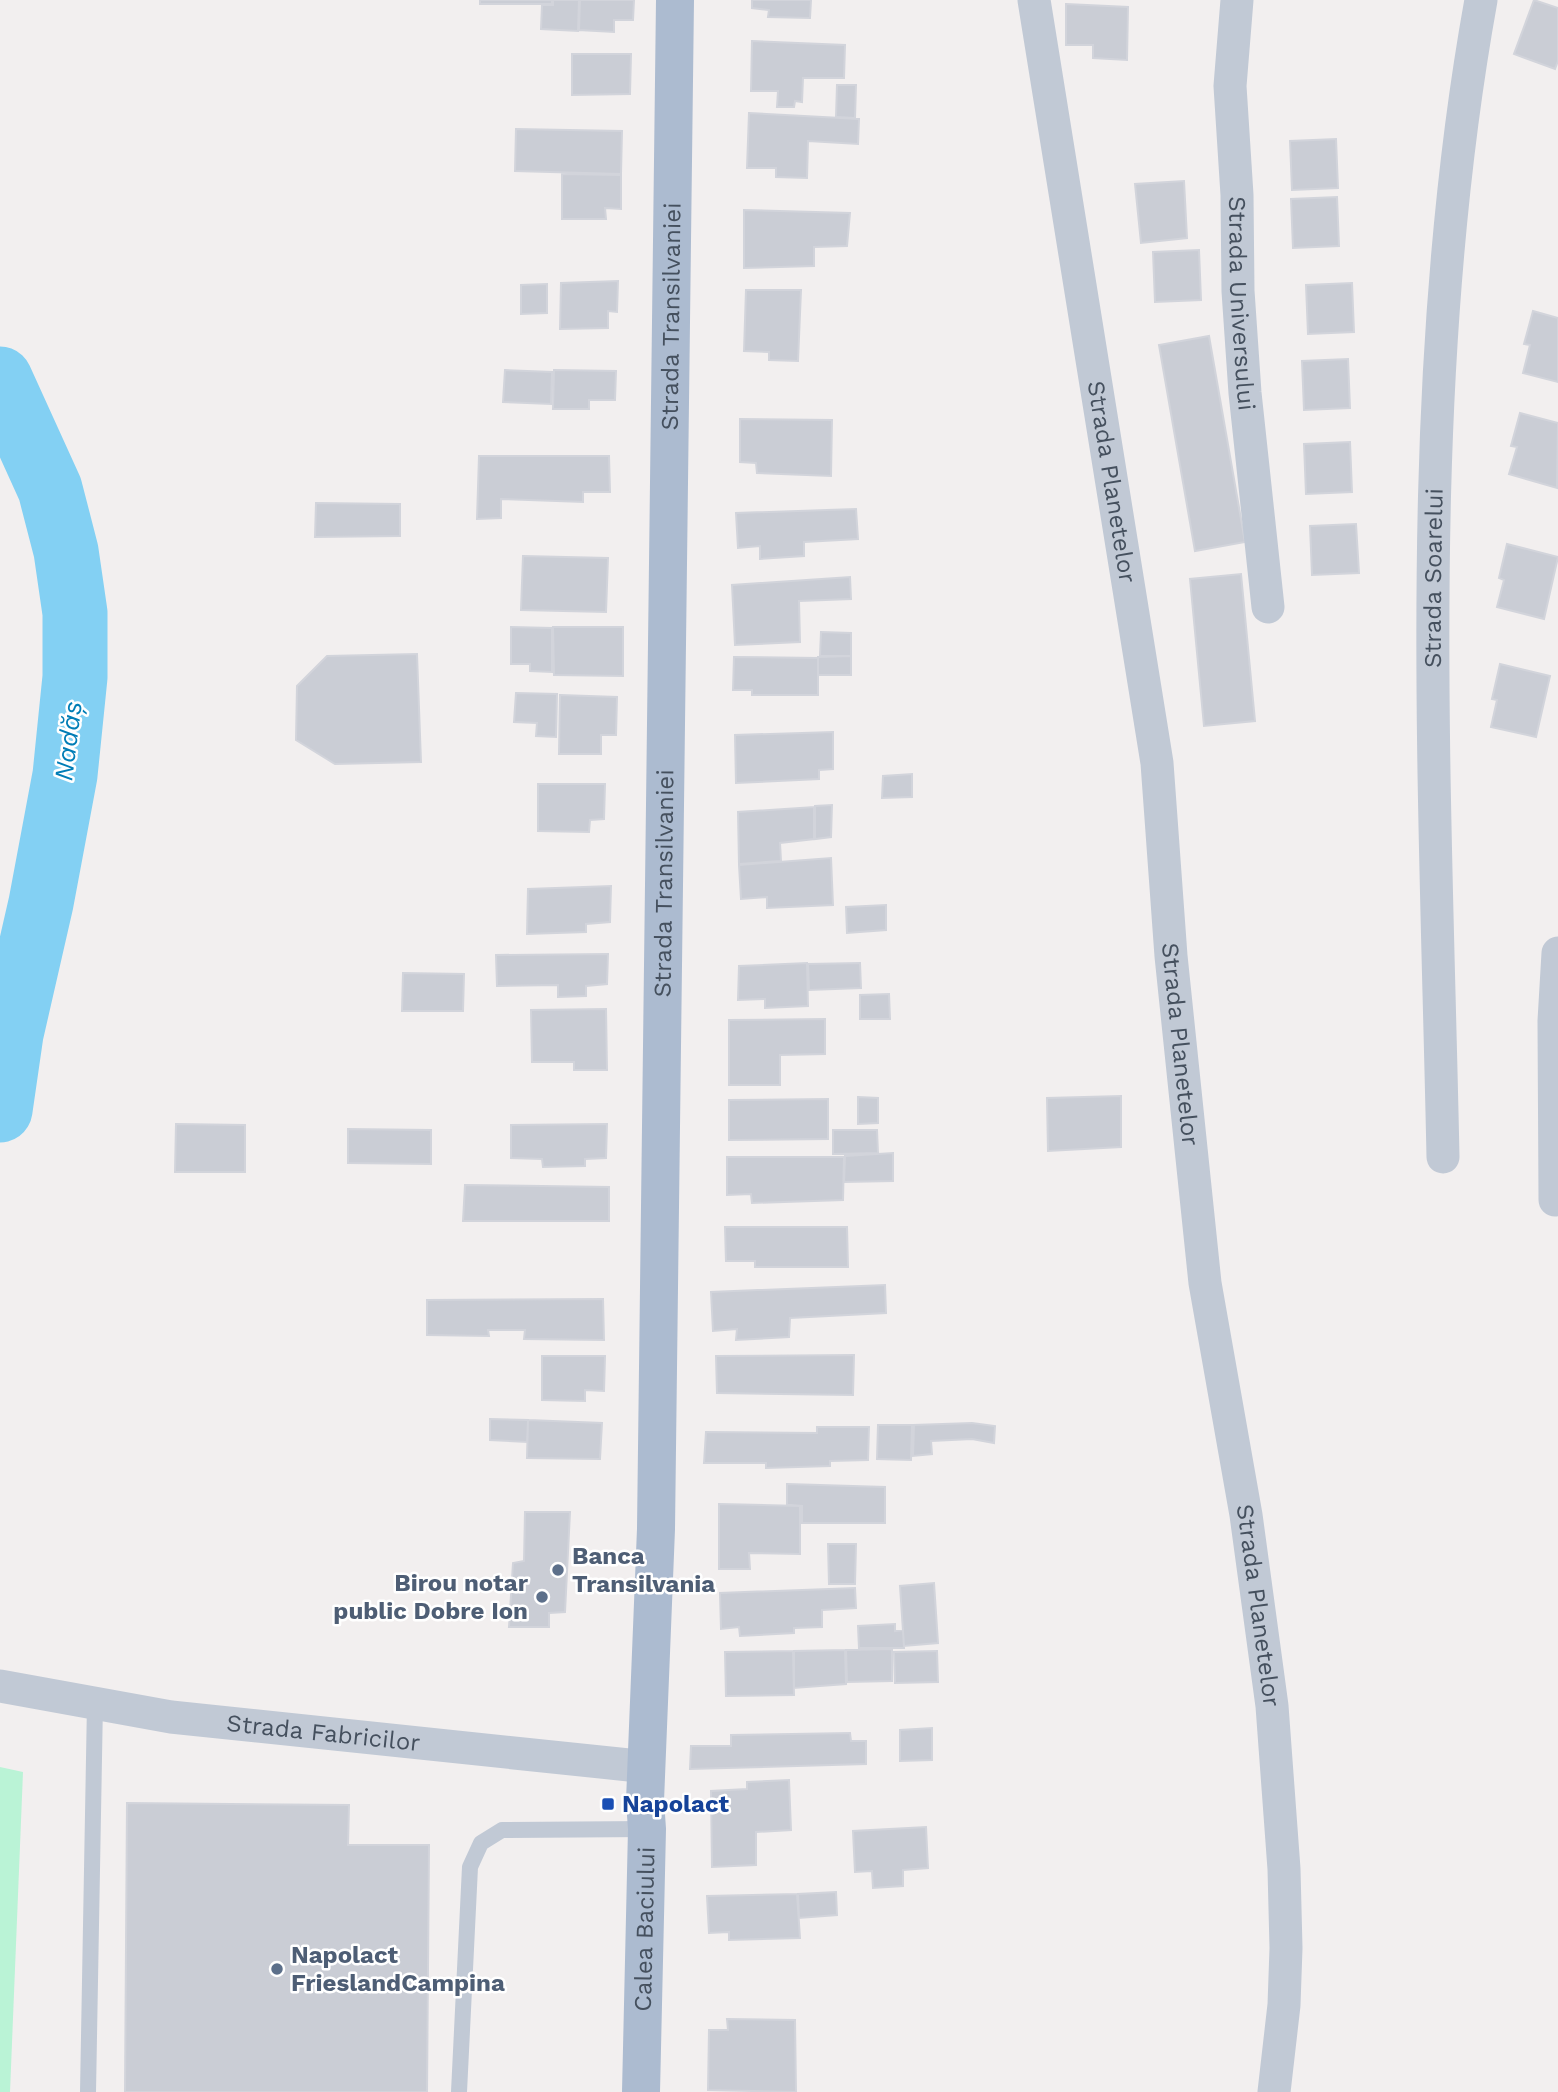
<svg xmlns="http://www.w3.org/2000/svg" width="1558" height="2092" font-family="'Work Sans',sans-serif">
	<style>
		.green { fill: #baf3d6 }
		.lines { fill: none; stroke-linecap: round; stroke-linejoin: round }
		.river { stroke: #83d0f3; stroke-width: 65 }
		.building { fill: #cacdd5; stroke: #d2d4db; stroke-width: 2 }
		.lane { stroke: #c1c9d5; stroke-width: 16 }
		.street { stroke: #c1c9d5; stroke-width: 33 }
		.primary { stroke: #acbbd0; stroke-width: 38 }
		.service-dot { fill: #5c6f8a; stroke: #fff; stroke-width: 2.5 }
		.transit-dot { fill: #1a4fb4; stroke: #fff; stroke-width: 2.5 }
		.labels { text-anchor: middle; stroke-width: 5; stroke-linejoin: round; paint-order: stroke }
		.street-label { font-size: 24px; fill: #45505e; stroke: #fff }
		.service-label { font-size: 24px; font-weight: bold; fill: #4e5e75; stroke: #fff; text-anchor: start }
		.transit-label { font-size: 24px; font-weight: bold; fill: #164399; stroke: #fff; text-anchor: start }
		.water-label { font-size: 26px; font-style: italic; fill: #007db6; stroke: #fff }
	</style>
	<rect width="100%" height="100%" fill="#f2efef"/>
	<path class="green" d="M0 1767 23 1772 10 2092H0Z"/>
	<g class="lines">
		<path class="river" d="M0 379 50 489 66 551 75 613V677L65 775 41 903 11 1034 0 1110"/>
	</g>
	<path class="building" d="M480 0H552V4H480Z
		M553 0H579L578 31 541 29 542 5H553Z
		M580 0H634L633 20H614V32L579 30Z
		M752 0H811L810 18 768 17 769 10 752 8Z
		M1534 0 1558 8V61L1555 69 1514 54Z
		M1066 4 1128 7 1127 60 1093 58V45H1066Z
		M752 41 845 45 844 78H803L802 102 795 101 794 107H777L778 91H751Z
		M572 54H631L630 94 572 95Z
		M837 85H856L855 118 836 117Z
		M749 113 859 119 858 144 808 141 807 178 776 177V168H747Z
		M516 129 622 131 621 174 515 171Z
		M1336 139 1338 188 1292 190 1290 141Z
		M562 174 621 175V209L605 208 606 219H562Z
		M1184 181 1187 238 1141 243 1135 184Z
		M1337 197 1339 246 1293 248 1291 199Z
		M744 210 850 213 847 246 814 247V266L744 268Z
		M1199 250 1201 300 1155 302 1153 252Z
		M618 281 617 312 608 311V328L560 329 561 283Z
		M1352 283 1354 332 1308 334 1306 285Z
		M547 284V313L521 314V285Z
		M746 290H801L798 361 769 360V352L744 351Z
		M1533 311 1558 318V382L1523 373 1530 345 1524 344Z
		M1209 336 1245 542 1195 551 1159 345Z
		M1348 359 1350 408 1304 410 1302 361Z
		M505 370 552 372 551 404 503 402Z
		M554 370 616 371 615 400H589V409H553Z
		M1520 413 1558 423 1557 488 1509 474 1517 447 1511 446Z
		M740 419 832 420 831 476 757 473 756 463 740 462Z
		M1350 442 1352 492 1306 494 1304 444Z
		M479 456H609L610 492H583V502L501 499V518L477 519Z
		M316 503 400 504V536L315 537Z
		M856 509 858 539 804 542V556L760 559V546L738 548 736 513Z
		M1356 524 1359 573 1312 575 1310 526Z
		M1507 544 1558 557 1544 619 1497 607 1504 580 1499 578Z
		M523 556 608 558 606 612 521 610Z
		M1241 574 1255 721 1204 726 1190 579Z
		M850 577 851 599 799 601 800 642 735 645 732 585Z
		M511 627 552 628V672L530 671V664H511Z
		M553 627H623V676L554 675Z
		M821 632 851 633V656H820Z
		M417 654 421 762 335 764 296 740 297 686 327 656Z
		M851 656V675H818V657Z
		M734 657 818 658V695H752V690H733Z
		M1500 664 1550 676 1536 737 1491 727 1497 700 1492 699Z
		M516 693 557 694 556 737 536 736 537 723 514 722Z
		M560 695 617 697 616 735H601V754H559Z
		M833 732V769L819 770V779L736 783 735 735Z
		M912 774V797L882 798 883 776Z
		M538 784H605L604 819 590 820 589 832 538 831Z
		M832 805 831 837 815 839V806Z
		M814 807V839L780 843 781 861 739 864 738 812Z
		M831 858 833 905 767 908V897L741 899 739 865Z
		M611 886 610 922 586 924V932L527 934 528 889Z
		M886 905V930L847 933 846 907Z
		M608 954 607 984 586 986V996L558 997V985L497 986 496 955Z
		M807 963 808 1006 765 1008V999L738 1000 739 966Z
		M860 963 861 988 809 990 808 964Z
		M403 973 464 974 463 1011H402Z
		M889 994 890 1019H860V995Z
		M606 1009 607 1070H574V1062H532L531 1010Z
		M825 1019V1054L780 1055V1085H729V1020Z
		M1121 1096V1147L1048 1151 1047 1098Z
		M858 1097 878 1098V1123L858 1124Z
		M828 1099V1139L729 1140V1100Z
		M176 1124 245 1125V1172H175Z
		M607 1124 606 1158 585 1159V1166L543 1167 542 1159 511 1158V1125Z
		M348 1129 431 1130V1164L348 1163Z
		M833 1130H877L878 1153 833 1154Z
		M893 1153V1181L844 1182 845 1156Z
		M727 1157H844L843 1200 752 1203 751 1194 727 1195Z
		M465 1185 609 1187V1221H463Z
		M725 1227H847L848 1267H755V1261H726Z
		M885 1285 886 1313 790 1318 789 1337 736 1340 737 1329 713 1331 711 1292Z
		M603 1299 604 1340 524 1339 525 1330H488L489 1336 427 1335V1300Z
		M854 1355 853 1395 717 1393 716 1356Z
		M542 1356H605L604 1391 585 1390V1401L542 1400Z
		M490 1419 528 1420 527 1442 490 1440Z
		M528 1420 602 1423 600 1459 527 1458Z
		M972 1423 995 1426 994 1443 972 1439 931 1441 932 1454 913 1456 914 1425Z
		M878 1425H912L911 1460 877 1459Z
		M817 1427H869L868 1460 830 1461V1466L766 1468V1463H704L706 1432 817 1433Z
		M787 1484 885 1487V1523H802V1506L787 1505Z
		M719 1504 800 1506V1554L749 1553 750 1569H719Z
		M525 1512H570L565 1612 549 1613V1627H509L513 1563 524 1561Z
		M828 1544H856L855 1584H829Z
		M934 1583 938 1643 904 1646 900 1586Z
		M855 1588 856 1608 822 1610V1627L794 1628V1633L740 1636 739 1627 721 1629 720 1593Z
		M895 1624V1631L903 1630 904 1648H859L858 1626Z
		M892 1649V1681L847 1682 846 1650Z
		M845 1650 846 1684 794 1688V1651Z
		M793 1651 794 1695 726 1696 725 1652Z
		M937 1651 938 1682 895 1683 894 1652Z
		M932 1728V1760L900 1761V1730Z
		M850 1733 851 1741H866V1764L690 1769 691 1746H731V1735Z
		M789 1780 791 1830 756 1832V1865L712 1867 711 1791 747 1789V1782Z
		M127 1803 349 1805 348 1845H429L427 2092H125Z
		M926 1827 928 1868 903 1870V1886L873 1888 872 1871 855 1872 853 1831Z
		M836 1892 837 1915 799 1918 798 1894Z
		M797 1894 800 1938 729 1940V1932L709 1933 707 1896Z
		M727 2019 795 2020 796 2092 708 2090 709 2030H728Z"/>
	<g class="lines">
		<path class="lane" d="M88 2092 95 1703
			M459 2092 470 1867 481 1843 502 1830 647 1829"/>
		<g class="street">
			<path id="s1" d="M1034 0 1157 763 1171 956 1205 1283 1246 1515 1272 1706 1284 1869 1286 1948 1284 2005 1274 2092"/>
			<path id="s2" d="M1237 0 1230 86 1237 195 1238 291 1245 393 1268 607"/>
			<path id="s3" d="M1443 1157C1435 772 1412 381 1481 0"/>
			<path d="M1555 1200 1554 1021 1558 953"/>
			<path id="s4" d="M0 1686 171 1717 648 1767"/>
		</g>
		<path class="primary" id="s5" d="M641 2092 647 1829 645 1801 656 1529 675 0"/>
	</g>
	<g class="service-dot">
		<circle cx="558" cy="1570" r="7"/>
		<circle cx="542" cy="1597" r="7"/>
		<circle cx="277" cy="1969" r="7"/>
	</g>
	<rect class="transit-dot" x="601" y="1797" width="14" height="14" rx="3.5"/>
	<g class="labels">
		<g class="street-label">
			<text dy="8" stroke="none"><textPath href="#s2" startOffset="304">Strada Universului</textPath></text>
			<text dy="8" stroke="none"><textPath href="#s5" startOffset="1776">Strada Transilvaniei</textPath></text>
			<text dy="8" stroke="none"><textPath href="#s1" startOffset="488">Strada Planetelor</textPath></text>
			<text dy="8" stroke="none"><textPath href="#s3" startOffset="579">Strada Soarelui</textPath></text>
			<text dy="8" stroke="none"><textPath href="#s5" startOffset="1209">Strada Transilvaniei</textPath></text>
			<text dy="8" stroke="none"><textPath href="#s1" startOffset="1055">Strada Planetelor</textPath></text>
			<text dy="8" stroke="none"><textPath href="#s1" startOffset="1622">Strada Planetelor</textPath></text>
			<text dy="8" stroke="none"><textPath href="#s4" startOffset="327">Strada Fabricilor</textPath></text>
			<text dy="8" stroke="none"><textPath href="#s5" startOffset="163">Calea Baciului</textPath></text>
		</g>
		<g class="service-label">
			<text x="572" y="1564">Banca<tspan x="572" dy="28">Transilvania</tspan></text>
			<text x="528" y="1591" text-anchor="end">Birou notar<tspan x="528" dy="28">public Dobre Ion</tspan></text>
			<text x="291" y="1963">Napolact<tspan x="291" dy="28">FrieslandCampina</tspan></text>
		</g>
		<g class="transit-label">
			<text x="622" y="1812">Napolact</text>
		</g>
		<g class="water-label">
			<text transform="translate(68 741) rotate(-83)" y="9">Nadăș</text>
		</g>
	</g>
</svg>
